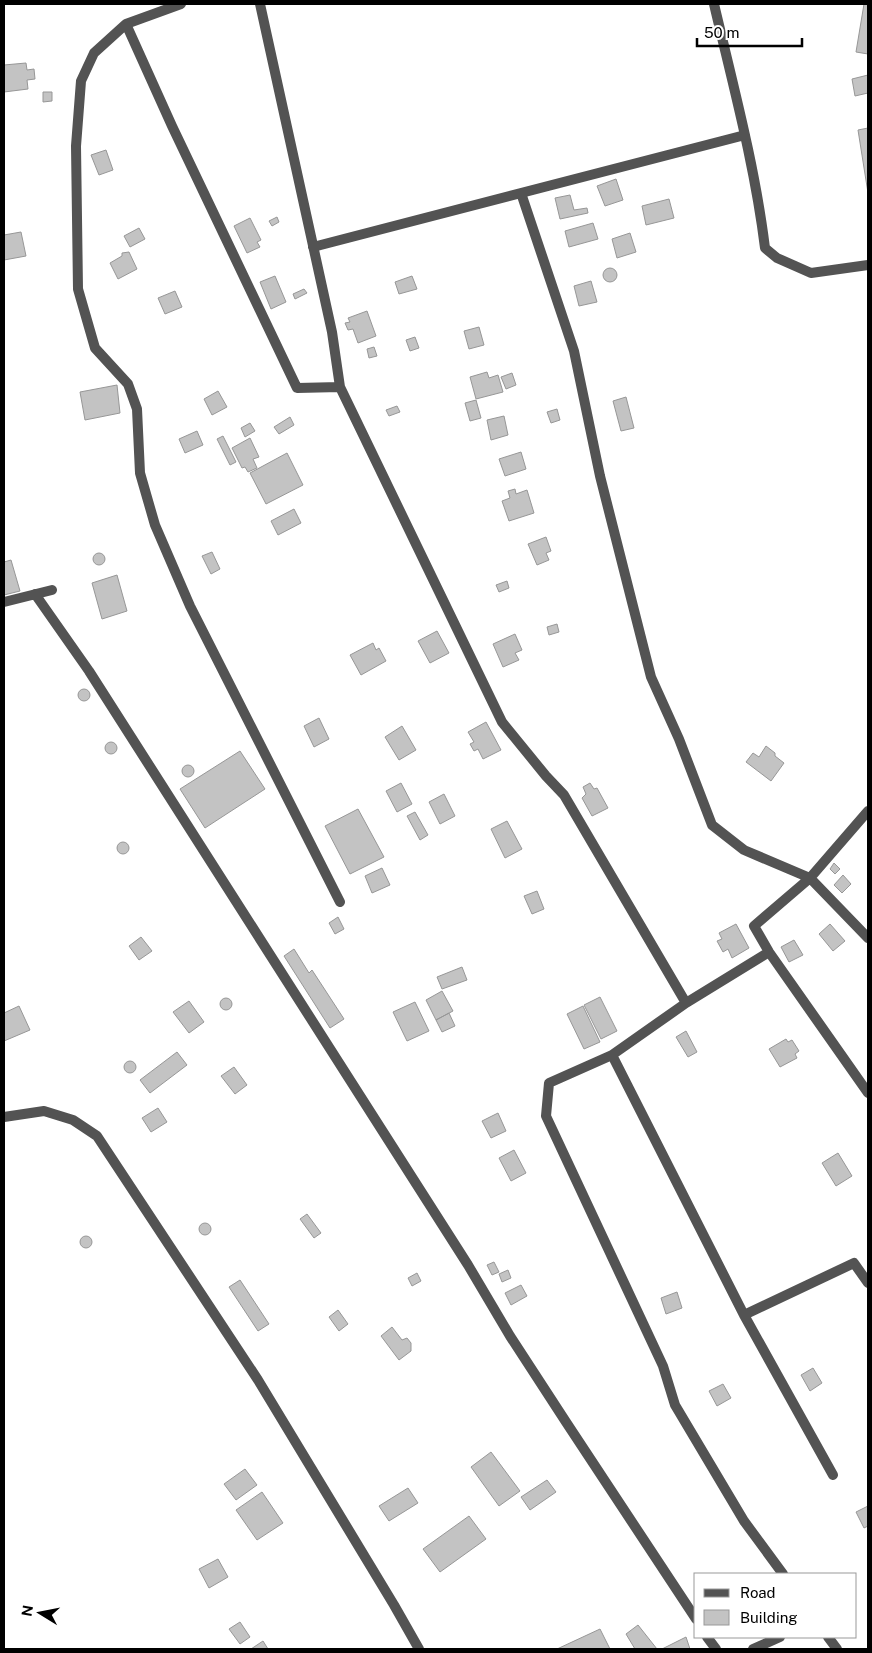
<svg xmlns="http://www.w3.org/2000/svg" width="872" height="1653" font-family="'Public Sans',sans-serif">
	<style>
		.building { fill: #c3c3c3; stroke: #979797 }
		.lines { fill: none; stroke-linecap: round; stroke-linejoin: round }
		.minor { stroke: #535353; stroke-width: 10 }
	</style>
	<rect width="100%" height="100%" fill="#fff"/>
	<path class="building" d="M864 4H868V54L856 52Z
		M26 63 27 70 34 69 35 79 27 80 28 89 4 92V65Z
		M868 75V93L855 96 852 79Z
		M43 92H52V101L43 102Z
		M868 128V193L858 130Z
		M106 150 113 170 99 175 91 155Z
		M616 179 623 200 605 206 597 186Z
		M570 195 574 210 587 208 588 213 560 219 555 198Z
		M669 199 674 218 646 225 642 206Z
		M277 217 279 222 272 226 269 221Z
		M250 218 261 240 257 242 260 247 247 253 234 226Z
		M593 223 598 239 569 247 565 231Z
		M139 228 145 239 130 247 124 236Z
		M21 232 26 256 4 260V235Z
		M630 233 636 252 617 258 612 239Z
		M129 252 137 269 118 279 110 263 122 256V253Z
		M603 275a7 7 0 1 1 14 0a7 7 0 1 1-14 0Z
		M275 276 286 302 271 309 260 282Z
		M412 276 417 289 399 294 395 282Z
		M591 281 597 302 579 306 574 286Z
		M304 289 307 293 295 299 293 294Z
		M175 291 182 307 165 314 158 298Z
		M367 311 376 336 358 343 353 329 348 330 345 323 350 322 348 318Z
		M479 327 484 345 469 349 464 331Z
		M415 337 419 348 410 351 406 340Z
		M374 347 377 356 369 358 367 349Z
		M487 372 489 378 498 375 503 392 476 399 470 377Z
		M512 373 516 385 506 389 501 377Z
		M117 385 120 413 85 420 80 392Z
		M218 391 227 407 212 415 204 399Z
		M626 397 634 428 621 431 613 401Z
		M476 400 481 418 470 421 465 403Z
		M397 406 400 412 389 416 386 410Z
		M557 409 560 420 551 423 547 412Z
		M504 416 508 435 491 440 487 420Z
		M290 417 294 425 279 434 274 427Z
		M250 423 255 431 245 437 241 428Z
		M197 431 203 445 185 453 179 439Z
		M223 436 236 462 230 465 217 439Z
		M250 438 259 457 253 459 257 468 248 472 245 467 242 468 232 448Z
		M521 452 526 469 505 476 499 459Z
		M287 453 303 485 266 504 250 473Z
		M515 489 516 494 527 490 534 513 509 521 502 501 510 498 508 491Z
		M294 509 301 523 278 535 271 521Z
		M546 537 551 551 546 553 549 560 537 565 528 544Z
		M212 552 220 569 211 574 202 556Z
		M93 559a6 6 0 1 1 12 0a6 6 0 1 1-12 0Z
		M11 560 20 591 4 595V562Z
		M117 575 127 611 102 619 92 583Z
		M507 581 509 588 499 592 496 585Z
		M557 624 559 632 549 635 547 627Z
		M437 631 449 653 430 663 418 641Z
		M515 634 522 650 515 653 519 660 503 667 493 644Z
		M373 643 376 650 379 648 386 661 361 675 350 655Z
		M78 695a6 6 0 1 1 12 0a6 6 0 1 1-12 0Z
		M319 718 329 739 314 747 304 726Z
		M486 722 501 750 483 759 478 749 474 751 470 744 474 742 468 732Z
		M402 726 416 750 399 760 385 737Z
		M105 748a6 6 0 1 1 12 0a6 6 0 1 1-12 0Z
		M766 746 775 753V756L784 763 771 781 746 762 753 753 759 757Z
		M240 751 265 789 205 828 180 789Z
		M182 771a6 6 0 1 1 12 0a6 6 0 1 1-12 0Z
		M401 783 412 804 397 812 386 791Z
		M590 783 594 789 597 788 608 808 592 816 582 798 586 794 583 787Z
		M444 794 455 816 440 824 429 802Z
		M358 809 384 857 350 874 325 826Z
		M415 812 428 835 420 840 407 816Z
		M507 821 522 849 505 858 491 829Z
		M117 848a6 6 0 1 1 12 0a6 6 0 1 1-12 0Z
		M834 863 840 869 835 874 830 869Z
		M382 868 390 885 372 893 365 876Z
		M843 875 851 884 842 893 834 885Z
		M537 891 544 909 532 914 524 896Z
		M338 917 344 929 335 934 329 923Z
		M736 924 749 948 732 958 728 949 723 952 717 941 722 939 719 933Z
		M830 924 845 941 833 951 819 934Z
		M141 937 152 951 139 960 129 946Z
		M794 940 803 955 789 962 781 947Z
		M294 949 309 973 312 970 344 1019 330 1028 284 956Z
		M462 967 467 980 442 989 437 977Z
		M442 991 453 1011 436 1020 426 1000Z
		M600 997 617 1031 601 1039 584 1005Z
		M220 1004a6 6 0 1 1 12 0a6 6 0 1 1-12 0Z
		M189 1001 204 1022 189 1033 173 1012Z
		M415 1002 429 1031 407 1041 393 1012Z
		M19 1006 30 1030 4 1041V1013Z
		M583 1006 600 1042 584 1049 567 1014Z
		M449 1013 455 1026 442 1032 436 1020Z
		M686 1031 697 1052 688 1057 676 1037Z
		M786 1039 788 1042 792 1040 799 1051 795 1054 797 1058 780 1067 769 1049Z
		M177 1052 187 1065 150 1093 140 1080Z
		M124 1067a6 6 0 1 1 12 0a6 6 0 1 1-12 0Z
		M234 1067 247 1085 235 1094 221 1076Z
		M158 1108 167 1122 151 1132 142 1118Z
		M498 1113 506 1131 491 1138 482 1121Z
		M514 1150 526 1173 511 1181 499 1158Z
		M838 1153 852 1176 836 1186 822 1163Z
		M307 1214 321 1233 314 1238 300 1219Z
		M199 1229a6 6 0 1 1 12 0a6 6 0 1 1-12 0Z
		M80 1242a6 6 0 1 1 12 0a6 6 0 1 1-12 0Z
		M494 1262 499 1272 492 1275 487 1265Z
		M508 1270 511 1278 502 1282 499 1274Z
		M417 1273 421 1281 412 1286 408 1278Z
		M240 1280 269 1324 258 1331 229 1287Z
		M521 1285 527 1296 511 1305 505 1293Z
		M677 1292 682 1308 666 1314 661 1298Z
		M338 1310 348 1324 339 1331 329 1317Z
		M392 1327 402 1340 407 1338 411 1343V1351L399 1360 381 1336Z
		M813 1368 822 1383 810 1391 801 1375Z
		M723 1384 731 1398 717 1406 709 1391Z
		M491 1452 520 1491 499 1506 471 1467Z
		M245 1469 257 1485 236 1500 224 1484Z
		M547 1480 556 1492 530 1510 521 1497Z
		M408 1488 418 1503 389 1521 379 1506Z
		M262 1492 283 1523 257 1540 236 1510Z
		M868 1506V1526L864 1528 856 1512Z
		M469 1516 486 1539 440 1572 423 1549Z
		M218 1559 228 1577 209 1588 199 1569Z
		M240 1622 250 1637 240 1644 229 1629Z
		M638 1625 657 1649H635L626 1634Z
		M600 1629 610 1649H557Z
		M686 1637 690 1649H662Z
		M263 1641 268 1649H251Z"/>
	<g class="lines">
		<path class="minor" d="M181 4 126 24 94 53 81 81 76 146 78 289 95 348 128 384 137 409 140 473 155 525 190 606 340 902
			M260 4 332 332 340 387 502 722 546 776 564 795 686 1003
			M714 4C733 85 755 166 765 248L777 258 811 273 868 265
			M126 24 172 126 297 388 340 387
			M521 193 574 351 600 476 651 677 679 739 712 825 744 850 810 878 868 938
			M313 247 745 135
			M35 594 89 671 468 1265 510 1336 566 1422 696 1619
			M4 602 52 590
			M868 811 810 878 754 926 769 952 868 1093
			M769 952 686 1003 612 1055 549 1083 546 1116 663 1366 675 1405 744 1521 783 1574
			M612 1055 744 1315 833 1475
			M4 1117 44 1111 73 1120 97 1136 258 1380 394 1605 419 1649
			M744 1315 854 1263 868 1283
			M707 1637 716 1649
			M828 1637 837 1649
			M753 1649 780 1637"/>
	</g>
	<rect width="872" height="1653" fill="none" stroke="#000000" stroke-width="10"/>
	<rect x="694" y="1573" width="162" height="65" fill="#ffffff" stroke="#999999"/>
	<rect x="704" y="1589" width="25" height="8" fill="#535353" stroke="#999999"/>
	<text x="740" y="1598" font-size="15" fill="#000000">Road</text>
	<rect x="704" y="1610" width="25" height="15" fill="#c3c3c3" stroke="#999999"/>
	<text x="740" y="1623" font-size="15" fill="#000000">Building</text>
	<g transform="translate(40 1613) rotate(280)" stroke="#ffffff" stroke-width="4" paint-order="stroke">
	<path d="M0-4L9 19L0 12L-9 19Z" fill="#000000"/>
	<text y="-8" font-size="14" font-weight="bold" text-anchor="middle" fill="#000000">N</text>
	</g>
	<path d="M697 38v8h105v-8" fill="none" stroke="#000000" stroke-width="2.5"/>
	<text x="704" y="38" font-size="15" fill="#000000" stroke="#ffffff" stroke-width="4" paint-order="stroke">50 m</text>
</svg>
